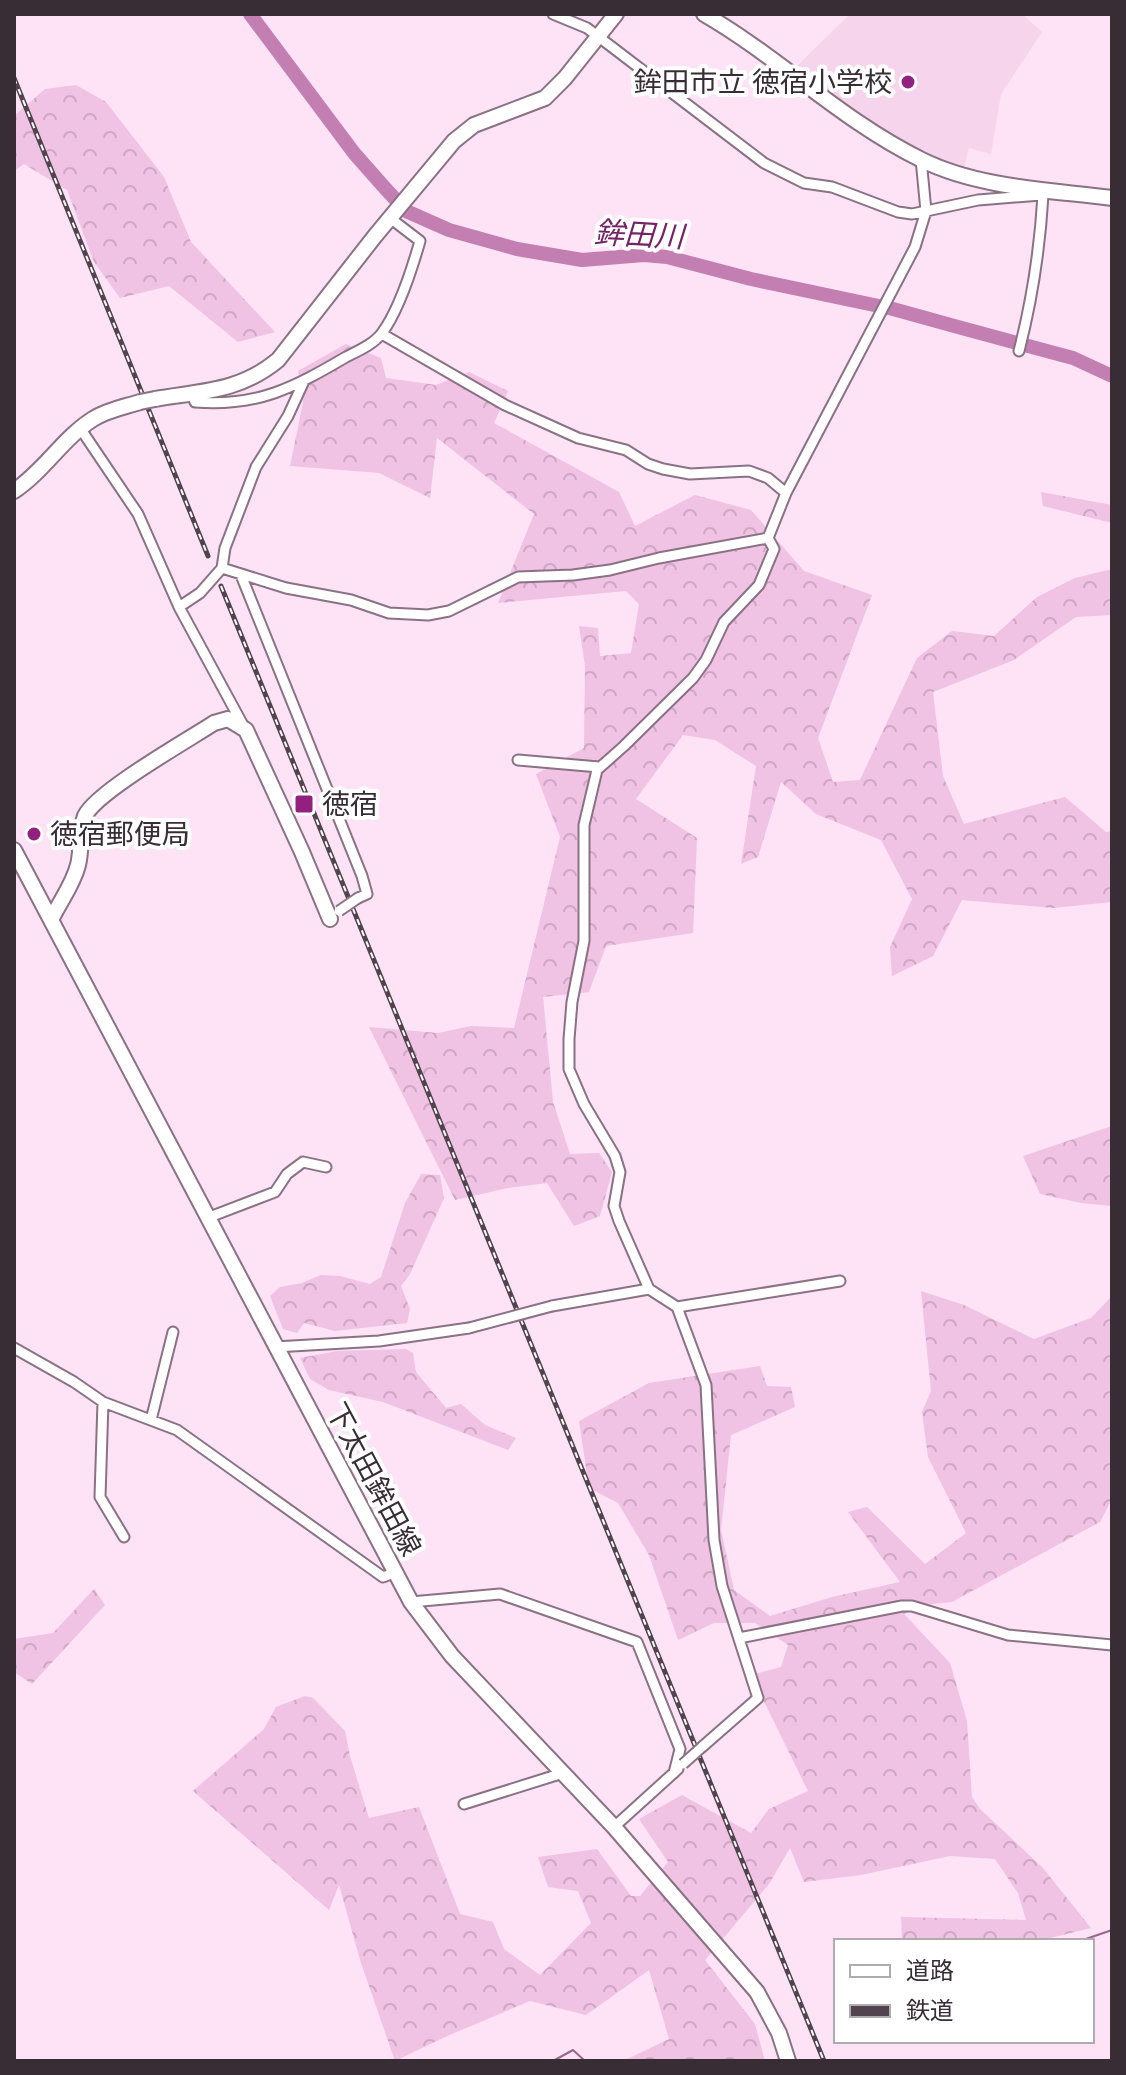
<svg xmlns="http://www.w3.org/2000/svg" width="1126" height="2075" font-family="'Roboto Condensed','Noto Sans JP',sans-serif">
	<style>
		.built { fill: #f6d4ec }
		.forest { fill: url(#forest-crowns) }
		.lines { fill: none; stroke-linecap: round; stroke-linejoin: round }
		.stream { stroke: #99668c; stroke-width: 2 }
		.river { stroke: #c37fb2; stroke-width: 14 }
		.street-casing { stroke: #8a7183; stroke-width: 13 }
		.secondary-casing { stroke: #8a7183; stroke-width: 18 }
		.street { stroke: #fff; stroke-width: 9 }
		.secondary { stroke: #fff; stroke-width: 14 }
		.rail-casing { stroke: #51444e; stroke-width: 5 }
		.rail { stroke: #fff; stroke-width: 2; stroke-dasharray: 6; stroke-linecap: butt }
		.street-bridge-casing { stroke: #8a7183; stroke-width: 13; stroke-linecap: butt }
		.secondary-bridge-casing { stroke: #8a7183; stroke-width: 18; stroke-linecap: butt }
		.street-bridge { stroke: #fff; stroke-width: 9 }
		.secondary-bridge { stroke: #fff; stroke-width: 14 }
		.poi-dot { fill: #93207f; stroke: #fff; stroke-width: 3 }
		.labels { text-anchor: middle; stroke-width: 8; stroke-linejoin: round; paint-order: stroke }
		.poi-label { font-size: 28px; fill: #382d35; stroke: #fff; text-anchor: start }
		.street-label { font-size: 28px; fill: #382d35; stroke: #fff }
		.water-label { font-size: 30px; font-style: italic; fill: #742365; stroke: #fff }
	</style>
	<defs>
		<pattern id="forest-crowns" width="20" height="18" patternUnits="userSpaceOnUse" patternTransform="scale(2)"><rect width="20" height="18" fill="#f0c2e4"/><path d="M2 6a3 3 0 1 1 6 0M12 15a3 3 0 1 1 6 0" fill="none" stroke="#cfa7c4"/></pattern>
	</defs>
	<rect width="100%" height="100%" fill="#fee2f6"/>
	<path class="built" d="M850 14H1022L1042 32 1001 94 991 154 969 148 963 171 925 158 841 108 793 70Z"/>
	<path class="forest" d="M76 85 106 102 164 177 191 242 275 332 238 342 169 286 120 298 94 262 67 190 24 164 14 171V116L45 89Z
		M346 344 381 358 386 378 436 385 469 372 508 391 494 423 619 492 635 526 695 495 751 510 804 571 872 595 818 738 833 782 860 780 917 658 952 631 994 636 1037 597 1075 578 1112 569V615L1076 617 1014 660 933 692 943 776 964 824 1065 797 1106 832 1112 831V902L1053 908 962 900 933 956 892 976 890 947 912 899 881 840 816 814 781 782 758 857 741 864 756 766 715 740 683 735 636 799 697 838 693 933 606 946 589 992 543 997 553 1102 570 1154 599 1153 612 1172 600 1216 574 1226 547 1183 508 1188 455 1200 369 1027 438 1033 471 1026 514 1028 560 837 536 774 584 748 585 666 579 626 598 628 600 656 631 653 639 604 626 591 498 603 534 514 437 438 430 498 379 473 290 466 303 403 298 371Z
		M1041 492 1112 505V523L1043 506Z
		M1112 1126V1206L1081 1203 1040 1194 1023 1156Z
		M421 1174 440 1175 444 1198 410 1274 401 1286 410 1309 407 1323 335 1331 304 1323 297 1333 283 1329 270 1296 280 1287 302 1283 321 1275 340 1276 370 1284 381 1277 405 1203Z
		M921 1291 964 1305 1034 1339 1091 1318 1112 1296V1499L1100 1522 952 1602 932 1604 904 1614 950 1663 967 1721 972 1797 980 1809 1042 1867 1091 1928 1038 1941H902L901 1917 1026 1920 1018 1893 995 1859 950 1856 861 1875 804 1882 790 1848 769 1884 705 1960 755 2024 765 2061H623L669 2039 649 1970 586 2015 530 2001 445 2037 395 2061 361 1963 339 1885 329 1910 193 1791 264 1729 276 1707 305 1696 313 1698 345 1731 350 1756 369 1818 419 1807 460 1914 493 1922 504 1949 540 1975 591 1923 578 1891 548 1887 538 1857 597 1849 631 1896H640L668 1862 639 1819 682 1795 751 1833 769 1809 808 1791 751 1675 781 1667 788 1645 755 1623H714L678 1640 649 1555 618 1503 589 1488 579 1421 649 1383 760 1366 767 1386 791 1387 795 1407 731 1435 721 1530 734 1590 770 1616 832 1597 900 1582 848 1512 867 1507 925 1564 966 1533 928 1457 922 1412 931 1391Z
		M406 1349 413 1353 416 1372 446 1408 461 1404 485 1425 516 1438 508 1450 383 1402 329 1390 310 1379 300 1358 337 1351Z
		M94 1589 105 1605 32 1684 14 1672V1639L53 1633Z"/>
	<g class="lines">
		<path class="stream" d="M1080 1941 1112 1930
			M553 2061 573 2050 585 2061"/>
		<path class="river" d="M250 14 354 153 384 187 406 211 449 230 517 249 582 260 644 255 667 257 751 279 893 309 958 327 1073 358 1112 376"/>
		<defs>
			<path id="street" d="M553 14 587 28 764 163 804 183 832 187 898 212 912 214 978 200 1041 195
				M382 334 505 405 578 438 626 450 648 464 663 469 690 474 749 471 768 478 786 493
				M1019 351C1032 300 1040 248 1043 195
				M191 393 195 402C258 407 293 388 346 357 358 351 374 344 382 333 399 310 412 269 420 241L390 218
				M80 428 138 514 179 607 244 727
				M222 568 286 588 351 600 389 613 428 615 449 611 518 577 573 575 610 570 659 558 768 538
				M241 575 362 876 367 894 358 898
				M179 607 200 593 222 568 225 548 256 467 288 416 304 381
				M518 760 599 767
				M207 1218 275 1192 287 1174 303 1162 326 1167
				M552 1306 649 1289
				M677 1307 840 1281
				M275 1347 379 1341 469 1328
				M14 1348 74 1382 103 1402 177 1430 383 1577 394 1573
				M103 1402 100 1497 124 1537
				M151 1420 173 1332
				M411 1602 500 1594 637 1642 680 1749 674 1773
				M739 1638 902 1606H912L1008 1635 1112 1645
				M702 1747 758 1698 722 1586 714 1540 706 1385 677 1307 649 1289 619 1221 614 1206 620 1172 615 1156 584 1104 569 1069V1039L572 1002 584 941V825L597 770 624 746 693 678 706 660 724 622 759 585 774 549 768 538 786 493 915 247 926 211 921 159
				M464 1804 563 1773
				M614 1827 678 1769"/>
			<path id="secondary" d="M704 14C780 58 842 121 922 160 979 188 1050 190 1112 198
				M155 399C202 391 239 392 278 360L375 236 454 141 474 125 545 98 565 78 616 14
				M14 491C44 471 63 438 93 419 107 410 124 407 140 402
				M14 850 411 1602 452 1656 614 1827 757 1992 779 2033 788 2061
				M51 920C60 901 73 885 78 865 82 849 79 832 85 816 96 792 188 740 214 723L228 719 246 730 302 852 330 919"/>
		</defs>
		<use href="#street" class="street-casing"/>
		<use href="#secondary" class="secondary-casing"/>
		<use href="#street" class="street"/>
		<use href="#secondary" class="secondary"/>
		<defs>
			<path id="rail" d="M14 78 208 556
				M221 586 824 2061"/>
		</defs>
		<use href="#rail" class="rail-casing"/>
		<use href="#rail" class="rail"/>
		<defs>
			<path id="street-bridge" d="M339 911 358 898
				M469 1328 552 1306
				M683 1764 702 1747"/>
			<path id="secondary-bridge" d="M140 402 155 399"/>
		</defs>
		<use href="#street-bridge" class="street-bridge-casing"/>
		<use href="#secondary-bridge" class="secondary-bridge-casing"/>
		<use href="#street-bridge" class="street-bridge"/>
		<use href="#secondary-bridge" class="secondary-bridge"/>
	</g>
	<g class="poi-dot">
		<circle cx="908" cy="82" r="8"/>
		<rect x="294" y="794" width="20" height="20" rx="4"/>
		<circle cx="34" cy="834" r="8"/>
	</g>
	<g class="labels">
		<g class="poi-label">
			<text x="892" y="92" text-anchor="end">鉾田市立 徳宿小学校</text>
			<text x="322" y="814">徳宿</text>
			<text x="50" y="844">徳宿郵便局</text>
		</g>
		<g class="street-label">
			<text transform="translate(374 1479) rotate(62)" y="10">下太田鉾田線</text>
		</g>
		<g class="water-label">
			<text transform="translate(639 235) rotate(3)" y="10">鉾田川</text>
		</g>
	</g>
	<rect width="1126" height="2075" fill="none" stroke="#382d35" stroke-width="32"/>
	<rect x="834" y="1939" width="260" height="104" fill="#ffffff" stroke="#afabae" stroke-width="2"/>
	<rect x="850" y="1965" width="40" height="12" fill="#ffffff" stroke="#afabae" stroke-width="2"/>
	<text x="906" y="1979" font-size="24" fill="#382d35">道路</text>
	<rect x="850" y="2005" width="40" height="12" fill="#51444e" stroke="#afabae" stroke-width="2"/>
	<text x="906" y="2019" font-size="24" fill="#382d35">鉄道</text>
</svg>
